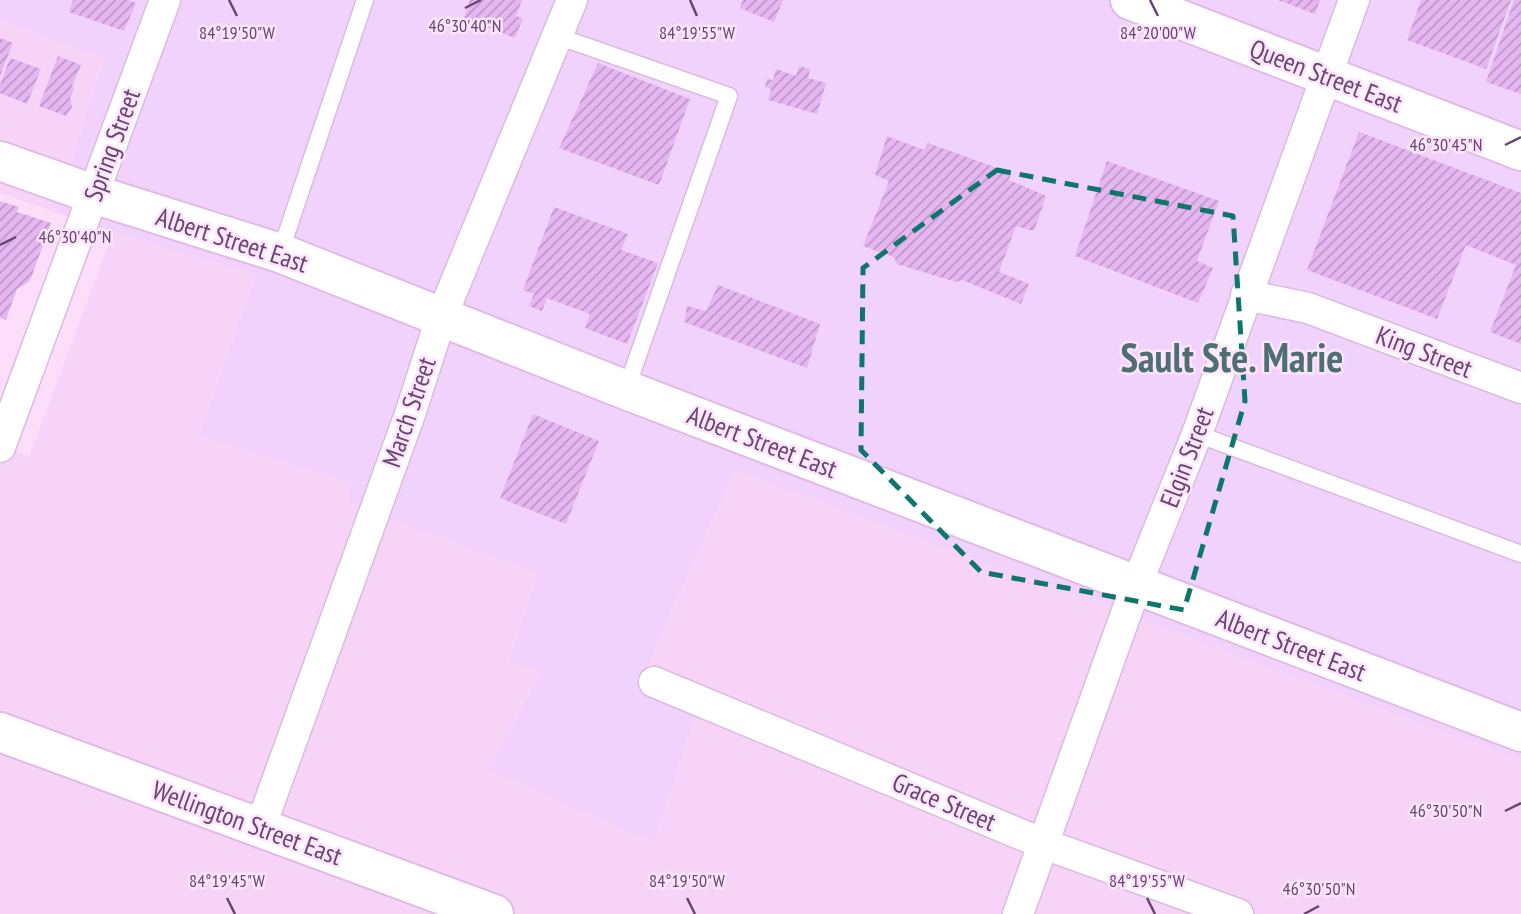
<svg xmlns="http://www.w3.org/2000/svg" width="1521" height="914" font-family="'PT Sans Narrow',sans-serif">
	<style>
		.residential { fill: #f7d3f8 }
		.commercial { fill: #f0d2fc }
		.building { fill: url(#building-hatch) }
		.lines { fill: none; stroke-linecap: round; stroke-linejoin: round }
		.service-casing { stroke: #dbbbdf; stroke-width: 19 }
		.minor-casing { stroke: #dbbbdf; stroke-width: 33 }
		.secondary-casing { stroke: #e1bbe6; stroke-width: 42 }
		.service { stroke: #fff; stroke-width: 16 }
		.minor { stroke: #fff; stroke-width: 30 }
		.secondary { stroke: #fff; stroke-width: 38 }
		.marked { fill: none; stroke: #0f766e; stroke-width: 5; stroke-dasharray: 14 9; stroke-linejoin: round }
		.ticks { fill: none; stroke: #674771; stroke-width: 2.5 }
		.labels { text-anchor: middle; stroke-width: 5; stroke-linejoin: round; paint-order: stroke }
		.street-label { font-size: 26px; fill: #674771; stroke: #ffe4fe }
		.town-label { font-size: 40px; font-weight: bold; fill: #4e7073; stroke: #ffe4fe }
		.ticks-label { font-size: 18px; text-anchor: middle; fill: #674771; stroke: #ffe4fe; stroke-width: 5; stroke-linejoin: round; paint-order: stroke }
	</style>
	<defs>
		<pattern id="building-hatch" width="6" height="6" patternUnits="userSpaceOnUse" patternTransform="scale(1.75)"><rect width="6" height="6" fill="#e6b6f1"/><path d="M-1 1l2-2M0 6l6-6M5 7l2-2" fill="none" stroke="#be96c8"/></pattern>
	</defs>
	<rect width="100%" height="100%" fill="#fcdefb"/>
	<path class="residential" d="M0 19 104 58 55 212 0 193Z
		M113 232 258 275 199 435 351 483V504L537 573 509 661 542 669 490 768 640 683 735 470 1521 760V914H0V443L29 457Z"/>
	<path class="commercial" d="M0 0H1521V760L735 470 640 683 700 698 654 841 489 769 542 670 509 661 537 573 351 504V483L199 435 257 275 113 232 55 212 104 58 0 19Z"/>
	<path class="building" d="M73 0H128L136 3 124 31 69 12Z
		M470 0H522L516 16 523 18 515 38 464 19Z
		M743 0H783L774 22 740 8Z
		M1278 0H1320L1315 14Z
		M1421 0H1511L1486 69 1407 40Z
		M1514 0H1521V94L1486 82Z
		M0 38 13 43 0 76Z
		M58 56 81 65 72 86 74 89 70 98 72 107 66 116 39 106Z
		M10 58 41 69 27 104 0 93V85Z
		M598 63 690 99 659 185 559 148Z
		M799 66 810 69 808 78 826 83 817 114 768 100 771 89 765 87 767 79 773 80 776 69 796 76Z
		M1359 132 1521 193V344L1490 332 1516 265 1466 245 1437 319 1307 270Z
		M887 136 924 150 928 143 1011 173 1009 180 1046 196 1034 231 1016 226 999 272 1029 284 1021 304 962 280 956 282 897 264 894 257 863 246 889 181 875 175Z
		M1107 161 1219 201 1197 261 1213 268 1198 303 1075 256Z
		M0 201 19 207 17 212 51 223 30 281 17 289 6 320 0 318Z
		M554 207 628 234 621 250 658 263 627 344 585 328 590 314 547 298 542 311 529 306 534 294 523 290Z
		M718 285 820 324 807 368 684 322 687 306 706 311Z
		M533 414 599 441 566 524 500 498Z"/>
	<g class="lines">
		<defs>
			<path id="service" d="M557 36 729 96 626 390
				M280 253 365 0
				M1197 434 1521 554"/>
			<path id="minor" d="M1246 295 1308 308 1521 388
				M0 447 165 0
				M654 682 1044 844 1238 914
				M260 828 410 414 441 318 572 0
				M1018 914 1136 586 1197 434 1354 0"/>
			<path id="secondary" d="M1130 0 1521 151
				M0 161 93 194 280 253 626 390 1521 732
				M0 732 494 914"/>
		</defs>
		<use href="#service" class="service-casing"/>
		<use href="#minor" class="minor-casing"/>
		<use href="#secondary" class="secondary-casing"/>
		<use href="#service" class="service"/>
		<use href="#minor" class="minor"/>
		<use href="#secondary" class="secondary"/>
	</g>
	<path class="marked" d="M997 170 1233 216 1245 401 1184 610 981 572 861 450 863 268Z"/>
	<path class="ticks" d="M229 0 237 16M690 0 697 16M1150 0 1158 16M465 8 481 0M1505 145 1521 137M0 245 16 237M1505 811 1521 803M227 898 235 914M687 898 695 914M1147 898 1155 914M1304 914 1319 906"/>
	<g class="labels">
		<g class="street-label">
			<text transform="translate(1326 76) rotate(21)" y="9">Queen Street East</text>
			<text transform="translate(112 145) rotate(-70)" y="9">Spring Street</text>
			<text transform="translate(232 240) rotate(18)" y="9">Albert Street East</text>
			<text transform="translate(1424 352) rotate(21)" y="9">King Street</text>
			<text transform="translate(409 412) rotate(-71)" y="9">March Street</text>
			<text transform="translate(762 442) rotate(21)" y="9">Albert Street East</text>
			<text transform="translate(1187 457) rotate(-69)" y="9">Elgin Street</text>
			<text transform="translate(1291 645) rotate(21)" y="9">Albert Street East</text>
			<text transform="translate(944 802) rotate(23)" y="9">Grace Street</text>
			<text transform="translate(247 823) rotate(20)" y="9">Wellington Street East</text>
		</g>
		<g class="town-label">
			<text x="1232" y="372">Sault Ste. Marie</text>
		</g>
	</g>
	<g class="ticks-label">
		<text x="465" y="32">46°30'40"N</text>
		<text x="237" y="39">84°19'50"W</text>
		<text x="697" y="39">84°19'55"W</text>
		<text x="1158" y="39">84°20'00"W</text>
		<text x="1446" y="151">46°30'45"N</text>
		<text x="75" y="243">46°30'40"N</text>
		<text x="1446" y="817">46°30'50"N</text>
		<text x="227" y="887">84°19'45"W</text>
		<text x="687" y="887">84°19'50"W</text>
		<text x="1147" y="887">84°19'55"W</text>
		<text x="1319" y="895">46°30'50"N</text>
	</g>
</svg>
